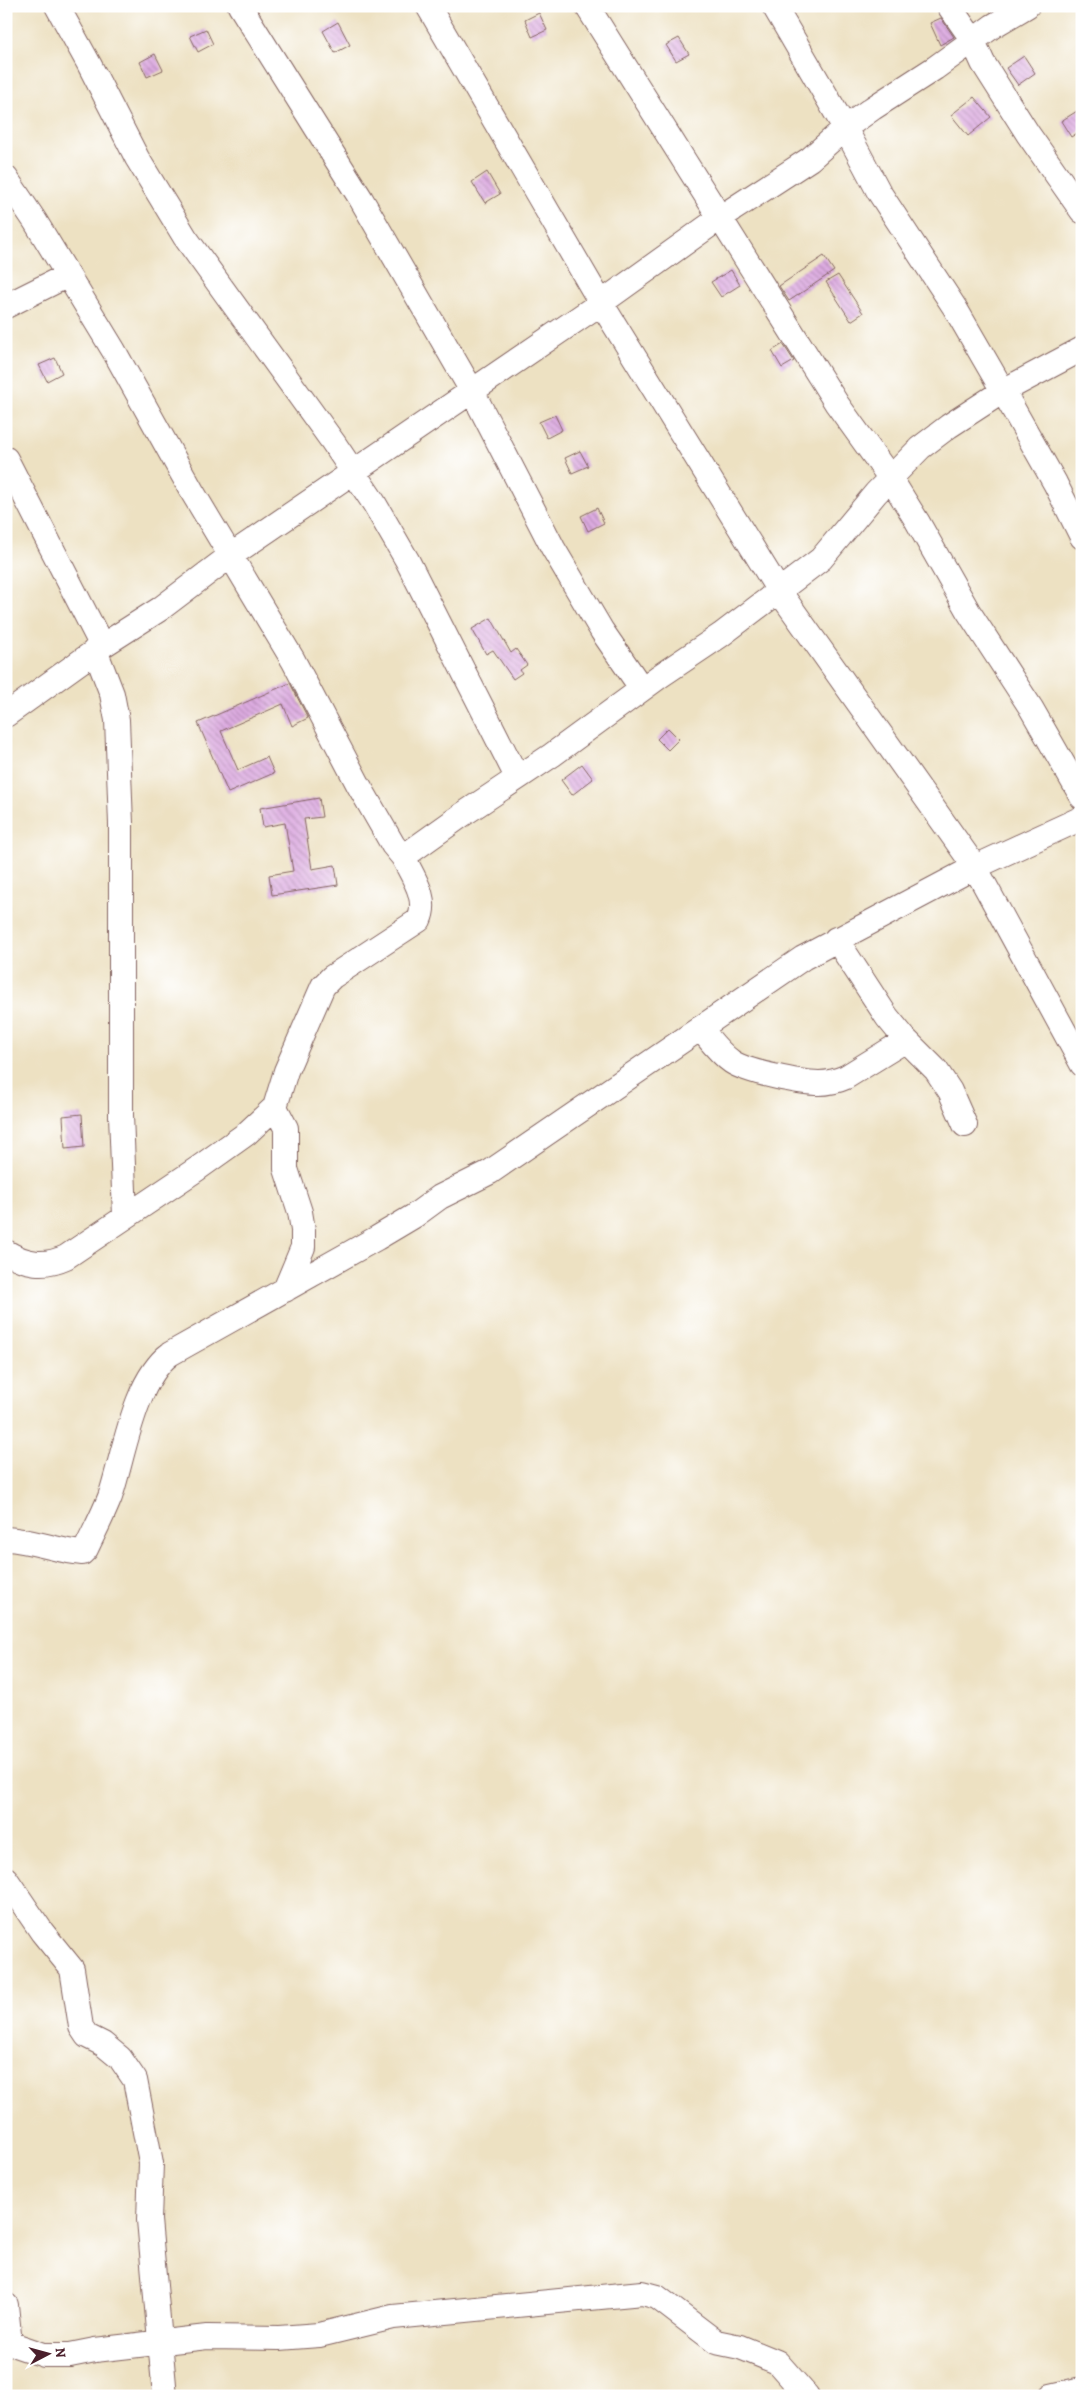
<svg xmlns="http://www.w3.org/2000/svg" width="1088" height="2402" font-family="Alegreya,serif">
	<style>
		.building { fill: url(#building-back-hatch) }
		.lines { fill: none; stroke-linecap: round; stroke-linejoin: round }
		.minor-casing { stroke: #836360; stroke-width: 26 }
		.minor { stroke: #fff; stroke-width: 24 }
	</style>
	<defs>
		<pattern id="building-back-hatch" width="6" height="6" patternUnits="userSpaceOnUse" patternTransform="scale(1.25)"><rect width="6" height="6" fill="#ddace1"/><path d="M-1 5l2 2M0 0l6 6M5-1l2 2" fill="none" stroke="#b58bb7"/></pattern>
	</defs>
	<rect width="100%" height="100%" fill="#fff"/>
	<filter id="ink" filterUnits="userSpaceOnUse"><feTurbulence type="fractalNoise" baseFrequency=".02" numOctaves="2"/><feDisplacementMap in="SourceGraphic" scale="10" xChannelSelector="R" yChannelSelector="G"/><feConvolveMatrix kernelMatrix="1 2 1 2 8 2 1 2 1" color-interpolation-filters="sRGB"/></filter>
	<filter id="wash" filterUnits="userSpaceOnUse"><feTurbulence type="fractalNoise" baseFrequency=".0096" numOctaves="4" result="noise"/><feDisplacementMap in="SourceGraphic" scale="20" xChannelSelector="R" yChannelSelector="G"/><feGaussianBlur stdDeviation="1.12" result="paint"/><feColorMatrix in="noise" values="0 0 0 0 0 0 0 0 0 0 0 0 0 0 0 0 0 1.4 0 .05"/><feComposite in="paint" operator="in"/></filter>
	<g filter="url(#wash)">
		<rect width="100%" height="100%" fill="#ede1c2"/>
		<g id="blocks">
			<path class="building" d="M539 13 547 30 532 37 525 20Z
				M941 18 954 37 940 45 930 23Z
				M338 22 350 45 335 53 323 31Z
				M206 29 213 44 198 52 190 36Z
				M679 38 689 54 676 61 666 45Z
				M155 54 163 70 147 77 140 62Z
				M1024 56 1035 73 1018 85 1006 68Z
				M974 97 991 117 968 136 951 115Z
				M1082 108V130L1071 137 1061 121Z
				M487 172 500 194 485 203 472 182Z
				M824 256 834 271 789 301 779 286Z
				M731 270 740 285 721 297 711 282Z
				M838 275 863 313 851 321 826 282Z
				M783 344 794 361 782 368 772 351Z
				M55 358 62 373 47 381 39 365Z
				M555 415 562 430 547 438 539 422Z
				M580 451 588 466 572 473 565 458Z
				M597 508 604 523 588 531 581 516Z
				M491 618 511 653 516 649 527 665 520 670 522 673 513 679 493 650 486 654 472 629Z
				M290 683 308 718 292 726 283 704 221 731 238 770 267 757 274 773 228 793 198 723Z
				M668 728 679 739 668 750 657 739Z
				M582 764 593 779 572 795 561 780Z
				M319 798 322 817 304 819 312 869 335 865 338 885 272 895 269 875 293 871 285 823 263 827 260 808Z
				M82 1114 84 1147 65 1149 63 1116Z"/>
		</g>
	</g>
	<g filter="url(#ink)">
		<use href="#blocks" fill-opacity="0" stroke="#836360" stroke-width="1"/>
		<g class="lines">
			<defs>
				<path id="minor" d="M57 6 89 64 137 158 185 237 333 442 374 503 407 560 517 777
					M240 6 361 199 472 391 553 548 602 631 642 689
					M428 6 601 303 779 591 975 867 1082 1064
					M587 6 837 404 891 479 917 521 968 611 1031 708 1082 797
					M774 6 845 128 879 192 955 308 1003 391 1055 483 1082 537
					M949 6 972 39 983 63 1028 134 1082 211
					M6 178 35 221 114 351 193 493 293 660 358 784 393 845 403 857 462 815 552 755 660 676 721 635 821 559 876 493 920 448 949 426 1003 391 1082 349
					M6 306 68 275
					M6 459 102 646
					M95 650 112 694 117 720 121 824V1115L125 1216
					M6 715 102 646 160 609 230 556 601 303 721 217 810 159 845 128 873 108 935 68 993 26 1027 6
					M836 939 887 1017 906 1040 936 1070 950 1091 965 1125
					M700 1028C710 1040 719 1053 732 1062 747 1072 801 1083 819 1083 829 1083 837 1081 846 1077L906 1040
					M275 1107 286 1128V1169L300 1212 303 1230V1247L285 1290
					M6 1252C26 1264 44 1267 66 1257L197 1169 246 1134 275 1107 286 1071 323 986 332 977 419 920C429 899 413 877 403 857
					M6 1539C33 1540 56 1551 82 1553L86 1549C94 1532 103 1515 110 1497 124 1455 134 1381 170 1354L377 1238 414 1216 440 1197 490 1172 803 958 975 867 1082 818
					M6 1879 42 1932 72 1969 81 2027 87 2036 103 2044 120 2058 135 2080 151 2163 149 2220 165 2396
					M6 2305 10 2344
					M6 2342 44 2355H70L95 2350 207 2337 279 2338 319 2335 393 2317 642 2293 657 2297 716 2342 740 2347 777 2362 807 2396
					M1051 2396 1082 2389"/>
			</defs>
			<use href="#minor" class="minor-casing"/>
			<use href="#minor" class="minor"/>
		</g>
	</g>
	<rect width="1088" height="2402" fill="none" stroke="#fff" stroke-width="25"/>
	<g transform="translate(48 2354) rotate(84)" stroke="#ffffff" stroke-width="4" paint-order="stroke">
	<path d="M0-4L9 19L0 12L-9 19Z" fill="#4a1f2b"/>
	<text y="-8" font-size="14" font-weight="bold" text-anchor="middle" fill="#4a1f2b">N</text>
	</g>
</svg>
